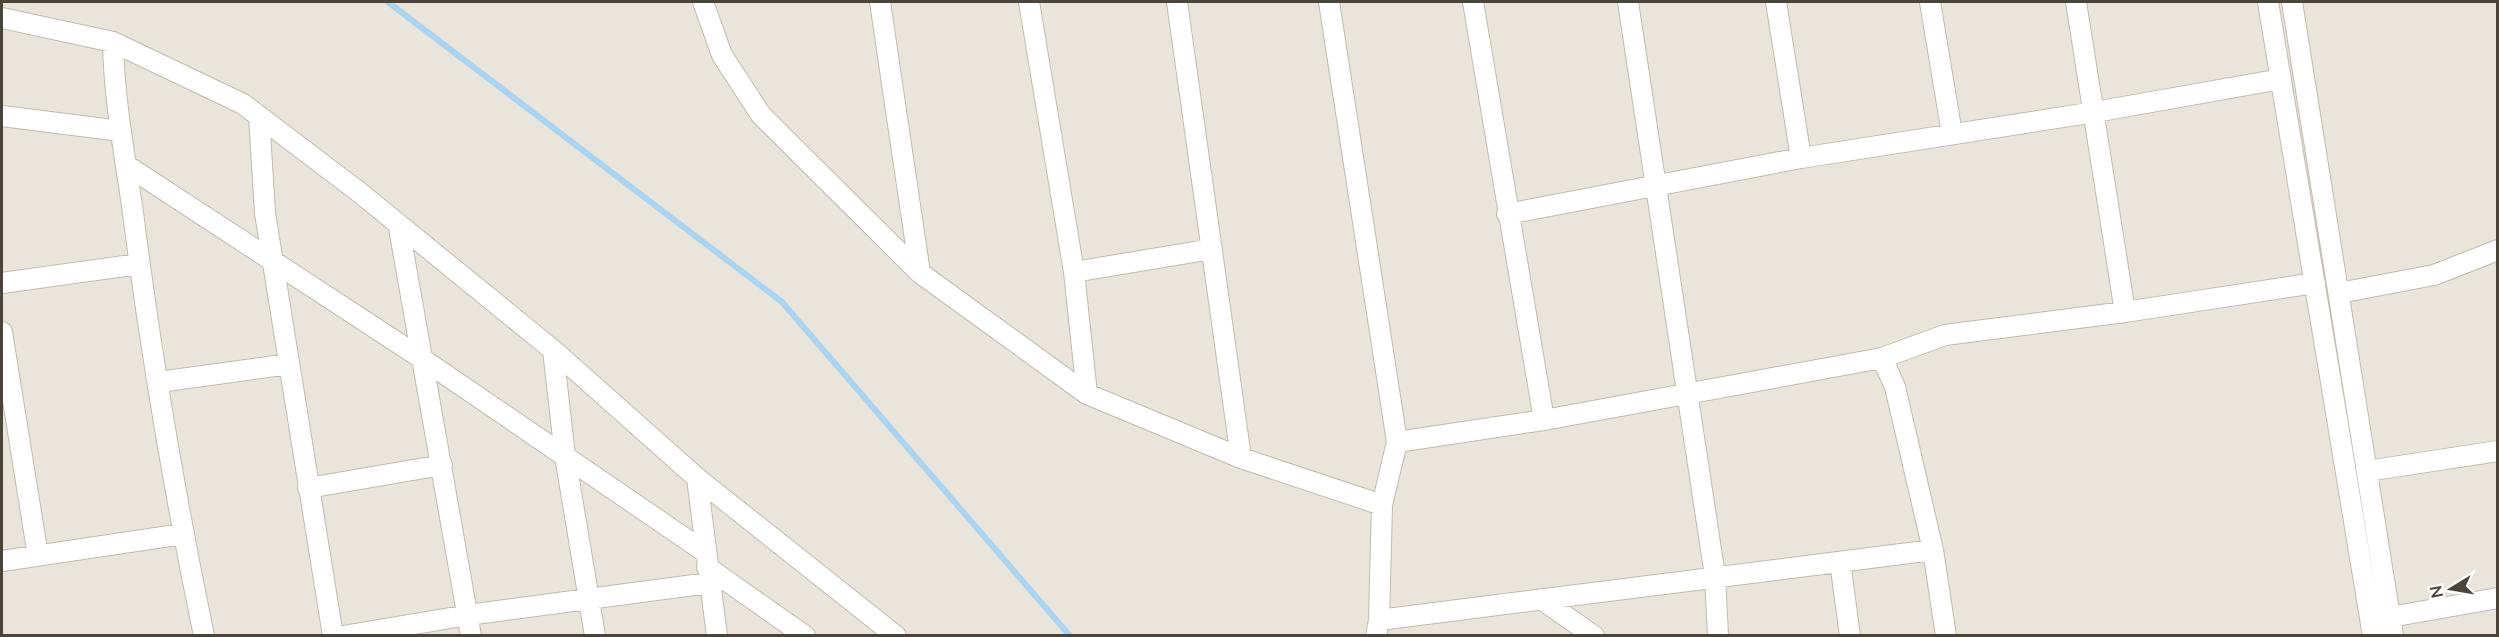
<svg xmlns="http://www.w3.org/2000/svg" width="2499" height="637" font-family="Lato,sans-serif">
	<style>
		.residential { fill: #eae5da }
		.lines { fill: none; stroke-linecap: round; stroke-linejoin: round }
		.stream { stroke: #a9d4f2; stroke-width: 6 }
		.minor-casing { stroke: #c2bbae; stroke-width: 22 }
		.minor { stroke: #fff; stroke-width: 20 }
	</style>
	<rect width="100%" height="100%" fill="#f6f3ec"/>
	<path class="residential" d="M2 2H2497V635H2Z"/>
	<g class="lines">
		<path class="stream" d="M388 2 782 302 1070 636"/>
		<defs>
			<path id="minor" d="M703 2 722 55 761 115 920 273 1087 394 1241 458 1382 505
				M880 2 920 273
				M1029 2 1074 272 1087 394
				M1177 2 1241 458
				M1329 2 1397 442 1382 505 1379 620 1376 636
				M1473 2 1544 420
				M1628 2 1715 576 1718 636
				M1776 2 1801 158
				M1930 2 1952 134
				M2076 2 2125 312 2315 283
				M2268 2 2373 636
				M2292 2 2393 636
				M2 18 113 42 243 104 359 192 553 350 697 478 896 636
				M113 42C114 100 125 156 133 213 151 355 175 496 204 636
				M2 116 121 131
				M259 116 265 213 333 636
				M126 165 424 360 705 552
				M1507 214 1801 158 2095 112 2281 79
				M399 228 471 636
				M1074 272 1212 249
				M2 283 139 264
				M2339 293 2434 275 2498 250
				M2 332 38 556
				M553 350 565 456 595 636
				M1882 358 1945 335 2125 312
				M159 382 289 364
				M1397 442 1544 420 1882 358 1895 387 1933 550 1946 636
				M2367 471 2498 451
				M697 478 717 636
				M308 488 442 465
				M2 561 183 534
				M1840 562 1850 636
				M707 567 805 636
				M1541 599 1594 636
				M2390 617 2498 598
				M1379 620 1933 550
				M343 636 468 615 709 583"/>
		</defs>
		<use href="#minor" class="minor-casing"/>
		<use href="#minor" class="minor"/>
	</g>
	<rect width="2499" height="637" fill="none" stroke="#4b4439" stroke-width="6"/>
	<g transform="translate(2451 589) rotate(259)" stroke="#ffffff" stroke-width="4.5" paint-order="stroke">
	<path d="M0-4.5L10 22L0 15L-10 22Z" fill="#4b4439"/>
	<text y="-9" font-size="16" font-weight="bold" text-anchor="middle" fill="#4b4439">N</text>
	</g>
</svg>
